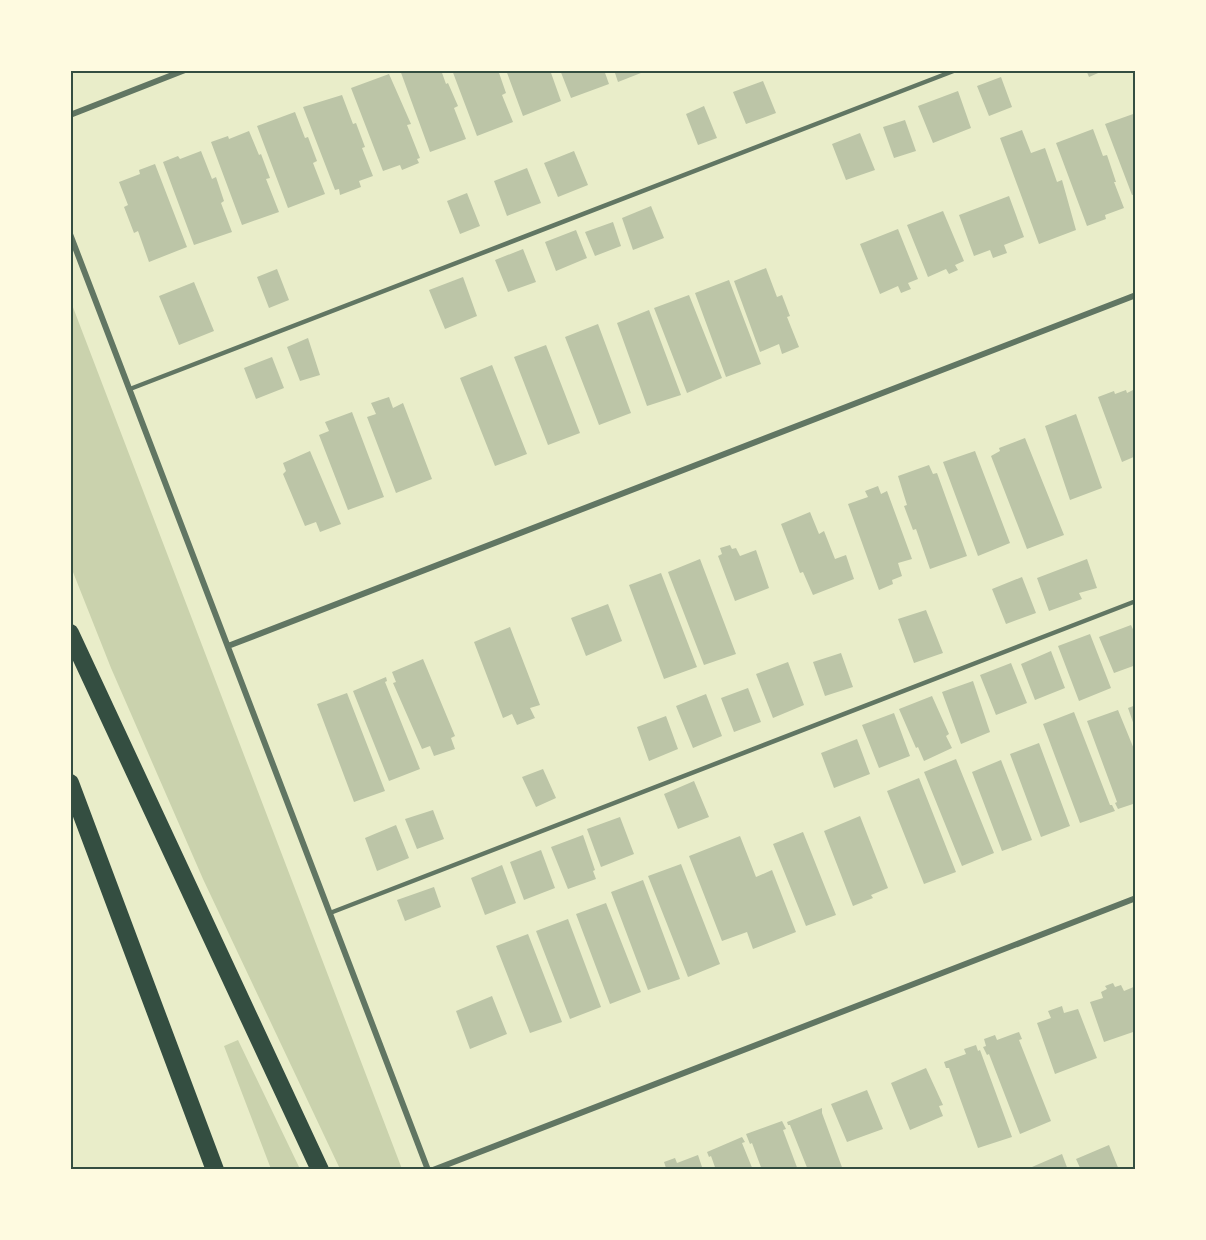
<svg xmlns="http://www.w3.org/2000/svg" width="1206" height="1240" font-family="Poppins,sans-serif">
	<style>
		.green { fill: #cad2ad }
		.building { fill: #bcc5a7 }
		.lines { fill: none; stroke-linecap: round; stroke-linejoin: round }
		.service { stroke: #617663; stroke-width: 4.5 }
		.minor { stroke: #617663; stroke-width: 6 }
		.motorway { stroke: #344e41; stroke-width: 18 }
		.neatline { fill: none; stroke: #344e41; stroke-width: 2 }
	</style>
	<rect width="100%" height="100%" fill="#e9edc9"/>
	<path class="green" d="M70 302H71L402 1169H340L203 879 111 668 71 567Z
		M238 1040 300 1169H271L224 1046Z"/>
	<path class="building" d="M400 70H441L446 84 448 83 458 106 454 108 466 139 430 152Z
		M452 70H498L506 93 502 95 513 122 477 136Z
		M506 70H550L561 101 523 116Z
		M560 70H604L609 84 571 98Z
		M614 70H646V71L618 82Z
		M1086 70H1105L1089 77Z
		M389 74 411 124 407 125 420 158 417 159 419 163 402 170 400 165 383 171 351 88Z
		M1001 77 1012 107 989 116 977 86Z
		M763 81 776 113 746 124 733 92Z
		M958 91 971 128 933 143 918 106Z
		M342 95 353 124 356 123 365 147 362 148 373 176 359 181 361 187 340 195 339 189 335 190 303 107Z
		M704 106 717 138 698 145 686 114Z
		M295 112 305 138 308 137 317 161 313 163 325 194 288 208 257 126Z
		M1136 113V194L1132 195 1105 124Z
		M905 120 916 151 894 158 883 127Z
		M1093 129 1103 156 1107 155 1116 182H1114L1124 208 1105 215 1106 219 1087 226 1056 143Z
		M1022 130 1031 153 1045 148 1057 182 1062 180 1076 230 1039 244 1000 138Z
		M249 131 259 155 261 154 270 178 266 179 279 212 242 225 211 142 228 136 229 139Z
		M860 133 875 170 846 180 832 144Z
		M201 151 212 179 216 177 224 201 221 203 232 232 194 245 163 162 178 156 180 159Z
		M574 151 588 185 558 197 544 163Z
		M155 164 187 247 149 262 138 231 134 233 124 207 128 205 119 182 140 174 139 170Z
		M527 168 541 203 507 216 494 181Z
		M467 193 480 226 460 234 447 201Z
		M1009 196 1024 237 1004 245 1007 253 993 258 990 250 974 256 959 215Z
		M651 206 664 238 633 250 622 218Z
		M943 211 964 261 955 265 958 270 949 274 946 269 928 277 907 225Z
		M613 222 621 246 595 256 585 232Z
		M898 229 918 279 908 283 911 289 901 293 898 286 880 294 860 244Z
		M576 230 587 258 556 271 545 242Z
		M523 249 536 282 508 292 495 260Z
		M766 268 777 297 782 295 790 316 787 317 799 347 782 354 779 344 760 352 734 281Z
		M277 269 289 300 269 308 257 277Z
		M463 277 477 316 445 329 429 290Z
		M729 280 761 364 726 377 695 293Z
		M194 282 214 331 179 345 159 296Z
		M689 295 722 378 687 393 654 308Z
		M649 310 681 395 647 406 617 323Z
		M598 324 631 413 599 425 565 337Z
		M308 338 320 375 300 381 287 347Z
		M546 345 580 433 548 445 514 357Z
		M272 357 284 388 256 399 244 368Z
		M492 365 527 454 495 466 460 378Z
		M1126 390 1127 393 1133 390 1136 396V456L1122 462 1098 397 1114 391 1115 394Z
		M389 397 393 408 403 403 432 479 396 493 367 417 376 414 371 403Z
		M352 412 384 497 348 510 319 435 329 431 325 422Z
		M1076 414 1102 488 1070 500 1045 426Z
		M1025 438 1064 535 1027 549 991 456 1000 451 999 448Z
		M310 451 341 524 320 532 316 522 305 526 283 474 286 471 283 463Z
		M975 451 1010 543 978 556 943 462Z
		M929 465 933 474 937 473 967 556 930 569 916 529 913 530 904 506 907 505 898 476Z
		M878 486 881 494 887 491 912 559 898 563 902 576 892 580 893 584 879 590 848 504 868 497 865 491Z
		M810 512 819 534 824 531 835 559 846 555 854 579 813 595 803 572 800 573 781 524Z
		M730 545 732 549 736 548 740 556 756 550 769 588 735 601 718 556 722 554 720 548Z
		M700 559 736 654 704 665 668 572Z
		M1087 559 1097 588 1079 593 1082 599 1049 611 1037 578Z
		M661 573 697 667 664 679 629 585Z
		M1022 577 1036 613 1006 624 992 589Z
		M608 604 622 641 586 656 571 618Z
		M926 610 943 653 914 663 898 619Z
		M1131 625 1136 636V665L1114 673 1099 637Z
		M510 627 540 705 530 708 535 718 517 725 512 714 503 718 474 642Z
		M1090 634 1111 688 1079 701 1058 646Z
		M1051 651 1065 688 1035 700 1021 664Z
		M841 653 853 687 825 696 813 662Z
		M423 659 455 736 451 738 455 749 434 756 430 746 422 749 393 683 396 682 392 672Z
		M788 662 804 705 773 718 756 674Z
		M1011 663 1027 703 996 715 980 675Z
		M386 677 387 681 385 682 420 769 389 781 353 691Z
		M973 681 990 732 961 744 942 692Z
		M748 688 761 722 734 732 721 698Z
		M347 693 385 791 354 802 317 704Z
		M706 694 722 736 693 748 676 706Z
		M932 696 949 734 946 736 952 748 924 761 918 747 916 748 899 709Z
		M1136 705V728H1135L1128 708Z
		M1118 710 1136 754V803L1118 809 1115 803 1117 802 1087 721Z
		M1074 712 1110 805H1112L1115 811 1080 823 1043 724Z
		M894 713 910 756 879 768 862 725Z
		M666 716 678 749 649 761 637 727Z
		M857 739 870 774 834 788 821 753Z
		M1039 743 1070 826 1041 837 1010 754Z
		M956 759 994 853 962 866 924 772Z
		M1001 760 1032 840 1002 851 972 772Z
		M543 769 556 798 536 807 522 777Z
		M919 778 956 872 924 884 887 791Z
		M694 781 709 817 678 829 664 794Z
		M433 810 444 839 417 849 405 819Z
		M860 816 888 888 871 895 873 898 853 906 824 831Z
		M620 817 634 854 601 867 587 829Z
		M396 825 409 858 377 871 365 838Z
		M803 832 836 915 806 926 773 844Z
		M583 835 595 870 593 871 596 879 568 889 551 847Z
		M740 836 756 877 772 870 796 932 753 949 747 932 722 941 689 856Z
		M541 850 555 888 524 900 510 862Z
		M681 864 720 964 688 977 648 876Z
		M502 865 516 903 485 915 471 878Z
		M643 880 680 979 648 990 611 892Z
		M434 887 441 907 405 921 397 900Z
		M606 903 641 992 610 1004 576 914Z
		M568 919 601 1007 570 1019 536 931Z
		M528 934 562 1022 530 1033 496 946Z
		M1113 983 1115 987 1121 985 1124 991 1136 986V1031L1104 1042 1090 1002 1103 998 1101 992 1107 989 1105 986Z
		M492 996 507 1034 470 1049 456 1011Z
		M1062 1006 1064 1013 1078 1009 1097 1058 1055 1074 1037 1023 1051 1018 1048 1011Z
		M1019 1032 1022 1039 1019 1040 1051 1121 1020 1134 989 1054 987 1055 983 1047 986 1046 984 1039 995 1035 997 1040Z
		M976 1045 978 1051 980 1050 1012 1137 978 1148 949 1068H946L944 1062 966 1054 964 1049Z
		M926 1068 943 1105 939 1106 943 1116 910 1130 891 1083Z
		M867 1090 883 1129 847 1142 831 1104Z
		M822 1108V1113L843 1170H808L790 1125H788L787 1122Z
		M782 1121 786 1129 783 1130 798 1170H762L752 1143 750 1144 746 1134Z
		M742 1137 745 1142 742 1143 753 1170H716L711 1156 709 1157 707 1152Z
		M1109 1145 1119 1170H1081L1076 1159Z
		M1062 1154 1068 1170H1033L1032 1167Z
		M698 1155 703 1170H663L666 1168 664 1162 675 1158 677 1163Z"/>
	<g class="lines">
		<path class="service" d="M130 389 956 70
			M330 913 1136 601"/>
		<path class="minor" d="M70 115 185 70
			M70 234 428 1170
			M228 646 1136 295
			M433 1170 1136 898"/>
		<path class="motorway" d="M70 633 320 1170
			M70 783 215 1170"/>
	</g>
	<rect width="1206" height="1240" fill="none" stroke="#fefae0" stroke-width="144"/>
	<rect x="72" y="72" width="1062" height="1096" class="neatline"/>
</svg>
